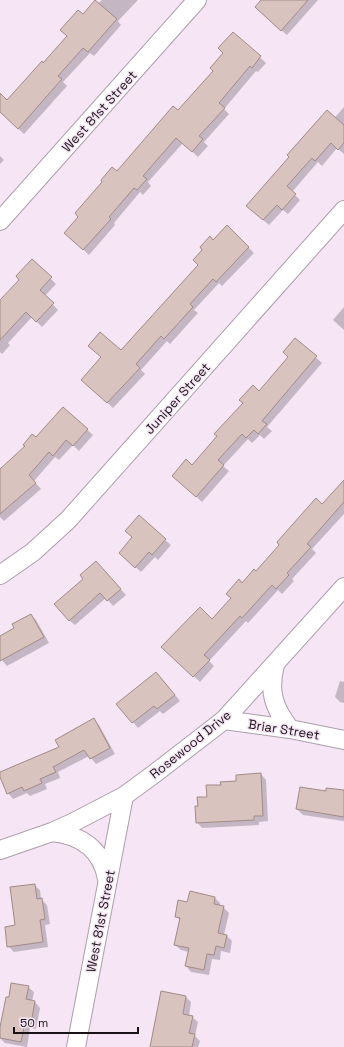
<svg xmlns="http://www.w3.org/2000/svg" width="344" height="1047" font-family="'Space Grotesk',sans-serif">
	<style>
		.shadow { fill: #0003 }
		.building { fill: #d9c3be; stroke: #a08b87 }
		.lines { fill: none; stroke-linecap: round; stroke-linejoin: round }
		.minor-casing { stroke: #ad9eac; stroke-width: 20 }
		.minor { stroke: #fff; stroke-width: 18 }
		.labels { text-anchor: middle; stroke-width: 3; stroke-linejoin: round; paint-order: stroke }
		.street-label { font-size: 13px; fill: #191318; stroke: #f6e5f4 }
	</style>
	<rect width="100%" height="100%" fill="#f6e5f4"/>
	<path class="shadow" d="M102 0H138L118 21 121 25 94 56 90 53 63 82 67 86 24 134 0 112V95L7 101 68 36 83 15Z
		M262 0H318L287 35 261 13Z
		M233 33 266 63 258 72 256 71 224 109 229 114 204 142 208 146 198 157 183 143 148 182 151 186 143 195 140 192 114 223 115 225 89 255 71 238 117 172 178 111 214 71 224 53Z
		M344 107V154L337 148 322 166 318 162 292 192 300 200 288 214 283 210 269 225 253 211Z
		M0 156 4 160 0 164Z
		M227 227 254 253 222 286 219 283 194 310 198 313 170 344 167 341 141 370 145 374 113 408 88 385 121 352 199 265 213 241Z
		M32 260 56 284 45 296 58 310 42 327 32 317 8 343 10 345 2 354 0 352V301L20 280Z
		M344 307V330L333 320Z
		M296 339 322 363 267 427 272 431 264 439 260 435 252 443 248 439 223 466 229 471 202 502 179 481 259 393 289 357Z
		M63 408 93 435 79 451 73 445 59 460 55 457 34 481 41 489 4 521 0 517V470L36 439Z
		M344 482V514L312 549 316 553 292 579 294 581 282 594 278 590 248 623 246 621 209 661 214 666 200 682 163 647 212 620 232 598 242 584 256 572Z
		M165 540 171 545 158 560 155 557 141 572 126 558Z
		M102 568 126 595 113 606 106 598 75 625 69 620Z
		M31 615 36 620 49 643 7 666 0 658V637L16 628Z
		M162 679 180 701 163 714 160 711 138 728 133 722Z
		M340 681 344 682V703L340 702 335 697Z
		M93 719 99 725 115 754 96 764 89 756 58 772 60 778 45 784 47 789 30 796 27 793 13 799 8 793 0 774 61 748Z
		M261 774 266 780 268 821 259 822V825L202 828 197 822 199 807 222 786Z
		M344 791V821L303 815 297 809Z
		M34 885 40 890 41 899 47 905 50 924 45 925 48 947 14 952 8 946Z
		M215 898 220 903V907H223L229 913 224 935 227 936 232 941 230 953 221 951 220 960 212 959 209 975 191 972 186 966 189 952 181 950 175 945 180 920 176 916 188 903Z
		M28 987 34 992 32 1002H35L40 1008 36 1029 30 1028 27 1047 5 1043 0 1038V1033L10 998Z
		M186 997 191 1002 189 1016 192 1017 198 1022 195 1036 200 1041 198 1047H151Z"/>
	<path class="building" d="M95 0 117 19 88 52 83 48 58 76 62 79 18 129 0 112V93L7 100 42 61 43 63 67 36 60 30 78 10 83 14Z
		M261 0H308L281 31 255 7Z
		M233 32 261 56 252 68 250 66 219 103 225 108 199 136 203 139 192 152 176 138 143 176 147 179 137 190 134 188 109 217 111 219 83 250 64 233 78 217 75 213 102 182 101 180 112 167 117 171 173 106 178 110 213 71 210 68 223 53 218 48Z
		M327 110 344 125V143L338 150 331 143 315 161 312 158 287 186 296 194 282 210 277 205 263 220 246 206 289 157 287 155Z
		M227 225 249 247 216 282 213 279 190 304 193 307 164 339 161 336 136 364 140 368 107 403 81 380 101 357 88 346 100 332 121 350 198 265 193 260 202 250 200 247 210 236 213 240Z
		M32 259 52 277 40 290 54 303 36 322 26 312 0 340V300L19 280 16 276Z
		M295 338 317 356 262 421 267 424 258 434 254 430 246 438 242 434 218 460 224 465 196 497 172 476 186 459 192 465 217 436 214 434 243 403 239 400 253 385 259 391 288 357 283 352Z
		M63 407 88 429 73 446 66 440 53 456 49 452 29 475 36 483 0 514V469L25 446 23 445 32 434 36 437Z
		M344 480V502L307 544 311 547 287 573 289 575 276 589 272 585 242 618 240 616 204 655 210 660 193 677 161 647 200 607 212 619 231 598 226 594 239 579 242 583 254 569 256 571 279 545 277 542 316 498 322 504Z
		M139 515 166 539 152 555 149 552 135 568 119 553 132 537 125 531Z
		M96 561 121 589 107 601 100 593 69 621 54 604 83 579 80 575Z
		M31 614 44 637 0 661V636L14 628 12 624Z
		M156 672 175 695 157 709 154 706 132 723 116 704Z
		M94 718 110 748 90 759 84 750 53 767 56 772 40 779 42 783 24 791 22 787 7 794 0 777V772L59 747 55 740Z
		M261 773 263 816H254V820L196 823 195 806H198L197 797H207L206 785H221L220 782 236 781V775Z
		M300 787 326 791V788L344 790V817L296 809Z
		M35 884 37 899 42 898 45 919 40 920 43 942 7 947 5 927 15 925 10 887Z
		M190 891 215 897 214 904 224 906 218 933 227 935 224 948 216 946 214 955 207 954 204 970 185 966 189 948 174 945 180 918 175 917 178 900 187 902Z
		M11 983 29 986 26 999 35 1001 31 1024 25 1023 21 1042 0 1038V1027L6 997H9Z
		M161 991 186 996 183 1014 193 1016 189 1033 195 1034 192 1047H150Z"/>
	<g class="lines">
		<defs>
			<path id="minor" d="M0 221 197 0
				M0 575 33 552 68 520 344 210
				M275 665C268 692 274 708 290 729
				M224 720 290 729 344 740
				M52 832C82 835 102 850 107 879
				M0 850 52 832 72 823 124 796 154 774 224 720 344 587
				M76 1047 124 796"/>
		</defs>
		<use href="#minor" class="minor-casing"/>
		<use href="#minor" class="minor"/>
	</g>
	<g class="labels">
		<g class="street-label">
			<text transform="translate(99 111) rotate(-48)" y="5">West 81st Street</text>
			<text transform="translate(177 398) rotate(-48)" y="5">Juniper Street</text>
			<text transform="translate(284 729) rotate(9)" y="5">Briar Street</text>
			<text transform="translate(190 744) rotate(-39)" y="5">Rosewood Drive</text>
			<text transform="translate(100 921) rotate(-79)" y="5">West 81st Street</text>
		</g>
	</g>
	<path d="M14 1027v6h124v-6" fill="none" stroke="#191318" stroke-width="2"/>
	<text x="20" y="1027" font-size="12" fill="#191318" stroke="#f6e5f4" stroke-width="3" paint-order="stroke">50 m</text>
</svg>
